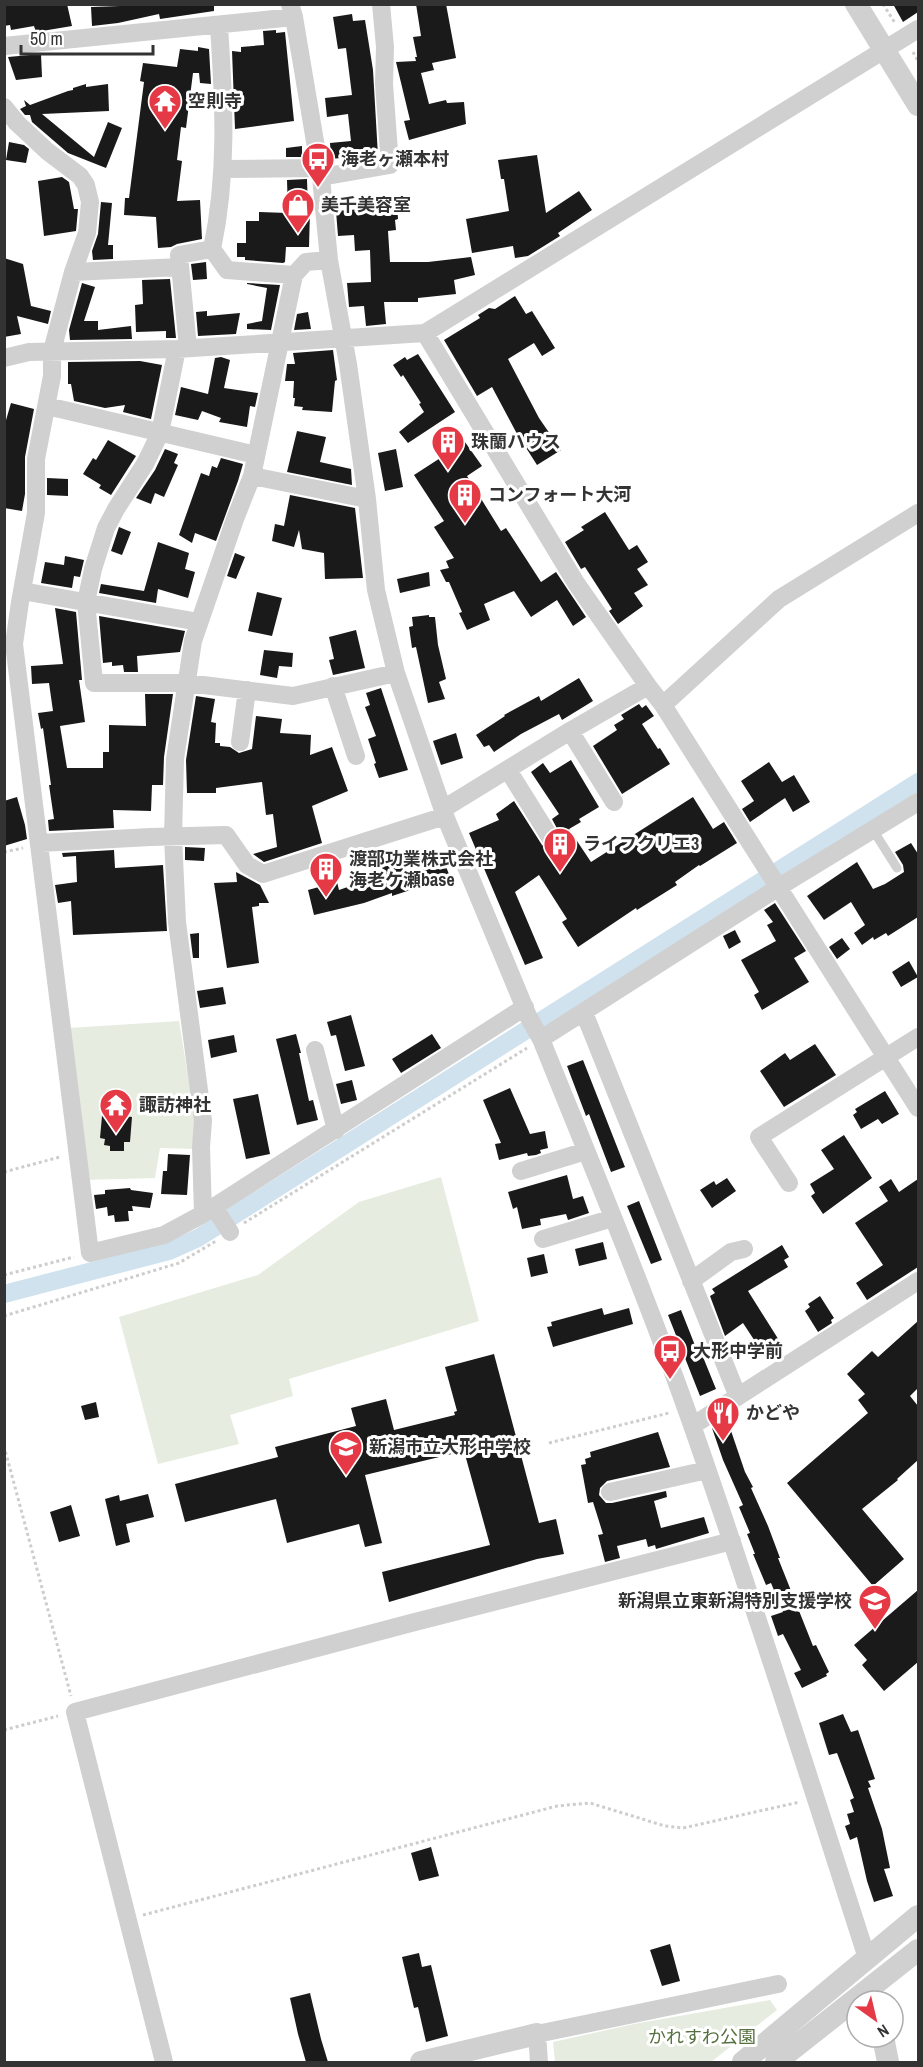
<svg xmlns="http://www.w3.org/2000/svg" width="923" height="2067" font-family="'Archivo Narrow','Noto Sans JP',sans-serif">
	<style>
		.green { fill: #e6ecdf }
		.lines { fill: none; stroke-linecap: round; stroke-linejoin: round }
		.canal { stroke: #cfe2ee; stroke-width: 18 }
		.building { fill: #1a1a1a }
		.path { stroke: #cdcdcd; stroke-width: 3; stroke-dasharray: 3 3; stroke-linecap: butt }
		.service { stroke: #d0d0d0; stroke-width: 9 }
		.minor { stroke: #d0d0d0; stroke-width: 18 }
		.tertiary { stroke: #d0d0d0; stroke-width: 22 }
		.labels { text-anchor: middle; stroke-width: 6; stroke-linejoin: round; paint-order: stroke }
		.poi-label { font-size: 18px; font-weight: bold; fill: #333; stroke: #fff; text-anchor: start }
		.park-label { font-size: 18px; fill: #56703f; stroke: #fff }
	</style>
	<rect width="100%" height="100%" fill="#fff"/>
	<path class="green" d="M179 1021 196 1124 195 1149 160 1148 155 1178 84 1180 69 1028Z
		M441 1177 479 1321 289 1379 293 1396 230 1415 239 1444 158 1464 119 1317 258 1275 359 1202Z
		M770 2000 777 2010 711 2062H555L553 2042 634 2024Z"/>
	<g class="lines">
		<path class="canal" d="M4 1294 169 1251 198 1238 918 782"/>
	</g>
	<path class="building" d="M4 4H67L72 26 36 32 34 26 11 30 10 25 4 26Z
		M119 4H214V11L160 19 159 14 118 23 92 26 91 7 120 6Z
		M416 4H446L456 58 432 63 434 70 421 73 429 104 446 100 447 103 464 102 466 124 409 140 404 121 410 120 396 62 416 61 415 57H417L413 37 421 36Z
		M893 4H918V12L903 22Z
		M352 14 353 21 365 20 373 70 378 156 350 160V157L331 159 330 143 351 141 348 114 327 117 325 98 352 95 346 48 338 49 333 17Z
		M276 30V33L285 32 294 121 235 129 232 51 241 52V47L264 45 263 31Z
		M198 47 209 49 211 84 200 83 199 73H193L186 128 181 127 177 160 182 161 177 201 200 200 202 239 177 244 171 247 158 248 156 217 124 215 125 198H129L144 82 140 81 143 63 177 67 180 49 198 51Z
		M41 54 42 77 16 80 8 57Z
		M86 84V87L108 84 109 111 42 114 94 157 108 122 122 128 106 168 68 153 32 122 30 115H25L20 109 26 106 24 100 30 105 68 91 73 90V88Z
		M9 142 24 145 29 149 26 163 6 160Z
		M302 146V157H286V148Z
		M537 155 546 213 579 191 592 210 558 233 560 236 528 256 515 258 513 246 472 253 466 219 509 211 504 179H501L498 160Z
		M62 177 69 182 74 209H78L76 231 44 236 38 181Z
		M307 179 308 210H310L309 247H286L285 262 283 263 245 260V257H237V243H246V221H259V212L288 213 287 180Z
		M388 196 390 205 397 204 398 219 395 220 396 230 388 231 390 262H428L471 257 475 275 454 280 456 294 418 298V302H384L386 324 366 326 364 306 349 307 347 283 371 282 370 250 355 251 354 235 338 236 336 211 375 208 374 198Z
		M101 202 112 203 108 245H113V259L93 260 92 251 98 234Z
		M4 258 23 264 31 306 51 311 48 324 17 316 21 334 4 337Z
		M206 262 207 279 193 280 191 264Z
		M170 279 176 338H166V331L136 332 135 305 143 304 142 280Z
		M82 283 95 287 84 321H98V330L131 326 132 339 70 340 69 330Z
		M247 283 280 285 271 330 247 329V324L262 321 267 288 247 284Z
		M515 296 526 314 532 311 555 348 542 356 534 343 508 359 539 418 561 450 537 465 516 432 492 387 477 396 444 340 480 318 478 315 489 308 495 309Z
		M207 311V316L240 313 236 334 198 336 196 312Z
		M308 312 311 329 294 330 297 314Z
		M333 350 337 380 335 381 332 412 302 410 303 407 294 406 295 398H293L294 381H285L287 364H295L293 353Z
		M418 354 455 412 408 443 399 432 424 412 419 404 421 403 403 375 401 377 393 365 405 357 407 360Z
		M221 357 230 360 224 388 258 393 255 407 250 406 247 427 219 422 221 418 202 411 198 420 175 415 181 387 208 394 215 358Z
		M140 361 162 365 151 419 123 412 125 405 105 408 74 401 71 384H68V362Z
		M11 403 34 409 25 457V494L22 511 4 508V427Z
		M297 431 326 437 320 462 351 469 352 485 287 472Z
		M108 440 136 456 111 495 99 488 101 485 83 474 93 458 96 460Z
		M465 442 482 466 467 476 501 531 506 528 541 582 556 572 586 617 573 626 557 600 531 617 514 591 484 604 490 620 467 630 459 613 462 612 449 582H446L440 570 449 568 446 561 454 558 434 527 444 521 414 475Z
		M165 449 178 454 174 463 178 465 164 497 155 493 151 504 136 498 155 470Z
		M396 449 403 487 385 491 378 453Z
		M221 458 243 464 238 481 216 541 195 533 192 543 179 535 201 473 209 476 212 466 217 468Z
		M47 478 68 479V496L47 495Z
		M290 495 355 508 363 578 325 579 324 553 302 549 299 530 294 547 272 541 275 524 284 526Z
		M605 512 629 550 637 545 648 562 637 569 648 585 634 593 643 606 618 624 609 611 612 609 585 567 581 569 565 542 584 530 581 527Z
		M119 527 131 532 122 555 111 551Z
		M158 542 189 553 185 569 195 572 188 598 158 589 156 603 99 593 101 584 144 591Z
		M235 553 245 557 236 579 227 576Z
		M65 556 84 560 80 577 74 576 72 588 41 583 45 562 64 565Z
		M429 572 430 586 400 593 397 579Z
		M257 592 282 598 272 636 248 631Z
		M55 608 76 612 82 680H79L85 722 60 726 67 768H103V752H109V725L146 726 145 694H173L164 757 163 785H152L151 811 113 810 114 828 49 831 48 820 54 819 49 785H51L43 728 41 729 38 713 53 711 49 683 32 684 31 666 63 664Z
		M429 615V617H435L438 645 446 679 439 682 445 699 428 703 416 647 412 648 409 627 413 626 412 617Z
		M99 616 185 631 180 652 137 656 138 672H124L123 665 112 666V662L103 663Z
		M356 630 365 668 333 675 329 660 334 659 329 637Z
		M264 650 293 653 292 667 279 666 277 678 260 675Z
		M579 678 593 701 562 720 559 714 521 734 494 752 489 745 484 747 476 735 505 716 504 715 539 696 541 701Z
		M381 688 408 770 379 778 374 764 376 763 368 739 376 736 365 707 370 705 366 693Z
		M196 696 215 699 211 722 216 723 215 743H220V746L230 747 239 753 252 749 256 716 282 719 280 733 311 735 310 755 332 747 348 791 312 806 322 843 264 862 253 854 277 847 273 814 266 815 262 782 216 788V793H187L186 760Z
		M639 704 642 708 646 705 654 716 642 724 658 749 660 748 670 764 622 794 593 746 617 730 614 725 624 719 621 715Z
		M456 733 463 758 441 765 433 741Z
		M571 760 599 807 579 819 581 822 569 829 591 862 693 797 713 829 724 822 737 843 700 866 699 865 675 882 677 885 637 910 636 908 578 947 562 922 567 919 539 875 515 892 543 958 525 965 469 833 499 820 496 814 514 801 542 845 551 850 557 848 561 844 562 838 552 819 559 814 531 772 543 763 550 773Z
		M769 762 782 782 794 775 810 802 793 812 785 798 750 822 742 809 754 801 741 781Z
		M17 797 25 825 27 839 4 846V801Z
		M911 843 918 854V917L888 936 886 933 874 940 873 937 862 945 854 933 865 925 851 902 824 920 807 896 857 862 873 889 885 884 904 872 903 865 895 852Z
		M185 847 205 848 204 861 185 860Z
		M114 850 115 868 163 865 167 931 73 935 71 901 58 903 55 885 77 882 76 856 63 857 62 853Z
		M412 852 415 865 442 856 450 877 392 896V893L364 903 314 915 308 890 337 882 339 890 382 875 379 862Z
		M236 872 260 885 269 903H259V906L252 907 259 963 227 968 214 883 237 882Z
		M775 903 806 951 794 958 809 982 762 1010 754 995 759 992 741 960 776 941 767 925 773 922 764 910Z
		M735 930 741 942 729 949 723 936Z
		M199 933V958H193L190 934Z
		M842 938 850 949 837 959 829 947Z
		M909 961 918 977 901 987 892 972Z
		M223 987 226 1004 200 1008 197 991Z
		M351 1015 365 1066 345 1071 336 1035 331 1036 327 1022Z
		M296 1034 301 1053H299L309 1101 313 1100 318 1120 297 1125 276 1039Z
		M432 1034 441 1048 401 1073 392 1059Z
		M234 1035 237 1052 211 1058 208 1040Z
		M815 1044 836 1075 784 1107 760 1071 785 1053 790 1060Z
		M583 1060 625 1167 611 1172 589 1114 586 1116 567 1066Z
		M352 1080 357 1100 341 1104 336 1084Z
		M510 1088 530 1134 545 1131 548 1148 540 1150 541 1153 536 1155 528 1156 527 1153 499 1160 495 1144 501 1143 483 1100Z
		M885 1091 899 1114 882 1124 878 1119 861 1129 853 1115 857 1112 855 1109Z
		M258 1094 270 1154 246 1159 233 1099Z
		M110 1110 124 1111V1116L132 1117 130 1142H124V1151H110V1146L104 1145 105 1139 100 1138 102 1116 110 1117Z
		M844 1135 872 1178 823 1214 811 1196 815 1193 810 1184 834 1169 821 1150Z
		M168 1154 190 1155 187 1195 161 1194 163 1171H167Z
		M567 1175 573 1199 583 1196 589 1213 568 1220 566 1214 540 1219 541 1225 522 1229 517 1207 513 1209 508 1192Z
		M727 1178 736 1191 712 1208 700 1190 714 1181 716 1185Z
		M891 1179 899 1192 918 1179V1267L867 1300 856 1283 883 1265 855 1223 888 1201 879 1187Z
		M130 1188 131 1190 153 1193 150 1208 132 1206 133 1211H128L129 1221 115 1222 114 1215 108 1216 107 1207 96 1209 94 1195 105 1194V1190Z
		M639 1201 662 1260 651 1264 627 1206Z
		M603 1242 607 1259 579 1266 575 1249Z
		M782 1245 789 1257 784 1260 788 1267 748 1291 782 1345 764 1355 743 1323 725 1336 710 1296 715 1293 712 1289Z
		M544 1254 548 1273 531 1277 527 1258Z
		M820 1296 834 1318 831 1320 832 1323 818 1332 805 1311 810 1307 808 1304Z
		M602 1308 604 1315 629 1308 633 1324 553 1347 547 1327 552 1326 551 1322Z
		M681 1310 698 1353 701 1352 716 1389 700 1396 668 1315Z
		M918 1321V1388L910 1396 918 1406V1460L897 1479 898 1480 862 1509 904 1559 873 1586 787 1483 868 1413 858 1400 865 1394 847 1374 872 1351 878 1357Z
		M494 1354 539 1523 556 1519 564 1554 537 1559 389 1602 382 1572 490 1545 464 1451 365 1475 382 1543 365 1547 359 1524 287 1543 276 1499 185 1522 175 1484 278 1457 275 1447 356 1426 351 1408 386 1399 394 1430 455 1415 454 1412 457 1411 445 1367Z
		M96 1402 99 1417 85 1420 81 1406Z
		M728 1422 745 1472 753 1487 751 1488 768 1526 780 1558H778L813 1646 816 1645 829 1672 826 1674 827 1676 802 1688 794 1673 801 1670 783 1634 778 1636 771 1616 783 1612 771 1583 766 1585 753 1554H755L747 1534 750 1533 739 1507 743 1505 723 1460 712 1428Z
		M658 1432 670 1467 607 1481 600 1488 599 1495 606 1503H612L666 1491 667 1497 654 1501 661 1528 704 1517 709 1533 656 1549 655 1545 648 1547 646 1539 617 1546 620 1558 605 1562 598 1535 603 1534 593 1502 588 1503 581 1465 586 1464 585 1459 591 1457 590 1452Z
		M148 1494 154 1517 126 1524 130 1542 116 1546 105 1499 119 1495 120 1501Z
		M71 1505 80 1536 59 1542 50 1512Z
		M918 1590V1662L884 1691 862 1665 867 1660 854 1645Z
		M843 1714 851 1732 858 1730 875 1779 868 1781 871 1787 868 1788 882 1829 890 1868 884 1869 893 1896 874 1902 867 1881 857 1837 850 1840 845 1826 850 1824 847 1814 854 1812 850 1800 854 1798 837 1753 829 1755 819 1723Z
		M431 1847 439 1876 419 1881 411 1853Z
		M670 1944 680 1981 662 1986 650 1950Z
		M419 1953 422 1967 431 1965 448 2036 426 2042 418 2007 414 2008 402 1957Z
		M310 1993 321 2039 328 2062H306L298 2034 290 1998Z"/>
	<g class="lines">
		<path class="path" d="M883 4 895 23
			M913 52 918 61
			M4 852 23 848
			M4 1172 60 1157
			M244 1223 527 1048
			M4 1275 74 1257
			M4 1316 179 1263 216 1241
			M549 1443 669 1413
			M4 1446 71 1696
			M4 1730 58 1716
			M143 1915 557 1806 590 1803 665 1826 683 1828 800 1802"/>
		<path class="service" d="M873 830 897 868"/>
		<path class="minor" d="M290 4 294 17 321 177 329 260 348 364 367 499 376 590 396 673 445 816 528 1016 541 1039C593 1168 647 1297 693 1428 754 1603 810 1781 867 1958
			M219 26C224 102 228 174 212 249L227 270 294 275
			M4 46 294 17
			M4 107 17 123 47 151 80 176 86 185 90 202 87 233 73 272 52 351V376L36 459V513L20 602 14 644 90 1253 164 1235 203 1214 525 1007
			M223 169 319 168
			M321 177 390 165 384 84 385 47 381 4
			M73 272 180 267
			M425 333 576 583 648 686 663 705 918 1108
			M188 348 179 255 212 249
			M177 349 160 433 145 464 116 509 106 528 93 569 86 602 94 683H187L293 696 396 673
			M4 358 29 352 177 349 425 333 918 29
			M47 406 256 455
			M252 476 367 499
			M22 591 199 622
			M333 686 356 756
			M663 705 779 599 918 513
			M570 731 614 802
			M240 742 247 690
			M508 770 551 839
			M443 809 570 731 648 686
			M41 843 150 837 226 835 247 865 263 874 445 816
			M587 1020 738 1397
			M541 1039 779 887 918 802
			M315 1050 336 1130
			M521 1171 586 1151
			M789 1183 759 1137 918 1037
			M214 1207 230 1232
			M203 1214 201 1147 203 1121 177 922 173 837 175 759 193 641 235 519 252 476 294 275 306 262 329 260
			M543 1239 613 1218
			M691 1281 731 1252 744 1249
			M692 1426 918 1281
			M610 1492 707 1470
			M164 2062 75 1712 411 1623 732 1541
			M539 2062 537 2034 778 1984"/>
		<path class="tertiary" d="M856 4 918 105
			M883 2037 888 2062
			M421 2062 537 2034
			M743 2062 918 1916
			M776 2062 918 1950"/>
	</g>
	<defs>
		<symbol id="temple-pin" viewBox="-11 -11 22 30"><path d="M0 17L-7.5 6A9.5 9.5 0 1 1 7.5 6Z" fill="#e63946" stroke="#fff"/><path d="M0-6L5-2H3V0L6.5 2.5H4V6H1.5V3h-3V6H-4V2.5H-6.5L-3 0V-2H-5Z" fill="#fff"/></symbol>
		<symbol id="bus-pin" viewBox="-11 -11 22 30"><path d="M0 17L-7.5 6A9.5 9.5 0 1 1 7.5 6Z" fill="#e63946" stroke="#fff"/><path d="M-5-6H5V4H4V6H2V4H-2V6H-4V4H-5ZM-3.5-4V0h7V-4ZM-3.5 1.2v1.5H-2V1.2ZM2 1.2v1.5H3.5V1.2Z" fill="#fff"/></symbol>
		<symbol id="shop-pin" viewBox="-11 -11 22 30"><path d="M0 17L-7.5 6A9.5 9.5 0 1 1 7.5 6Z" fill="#e63946" stroke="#fff"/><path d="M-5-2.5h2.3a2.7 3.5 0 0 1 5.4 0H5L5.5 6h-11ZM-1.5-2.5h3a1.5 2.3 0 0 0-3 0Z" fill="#fff"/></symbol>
		<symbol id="building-pin" viewBox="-11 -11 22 30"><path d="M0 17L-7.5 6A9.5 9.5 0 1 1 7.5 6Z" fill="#e63946" stroke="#fff"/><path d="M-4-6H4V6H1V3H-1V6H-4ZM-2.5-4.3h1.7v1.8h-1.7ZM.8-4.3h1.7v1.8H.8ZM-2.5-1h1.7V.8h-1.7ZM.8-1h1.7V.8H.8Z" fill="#fff"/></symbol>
		<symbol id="restaurant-pin" viewBox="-11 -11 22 30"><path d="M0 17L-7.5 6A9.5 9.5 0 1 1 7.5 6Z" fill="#e63946" stroke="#fff"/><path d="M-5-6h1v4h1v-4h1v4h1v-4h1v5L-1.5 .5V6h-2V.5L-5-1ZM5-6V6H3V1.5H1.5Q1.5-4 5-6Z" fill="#fff"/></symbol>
		<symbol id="school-pin" viewBox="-11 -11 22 30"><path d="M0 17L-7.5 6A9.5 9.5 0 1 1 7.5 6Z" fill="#e63946" stroke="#fff"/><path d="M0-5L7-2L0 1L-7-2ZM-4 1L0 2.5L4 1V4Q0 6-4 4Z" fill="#fff"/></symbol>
	</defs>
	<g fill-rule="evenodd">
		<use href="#temple-pin" x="146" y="82" width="38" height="52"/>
		<use href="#bus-pin" x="299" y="140" width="38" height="52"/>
		<use href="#shop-pin" x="279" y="186" width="38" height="52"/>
		<use href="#building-pin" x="429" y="423" width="38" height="52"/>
		<use href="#building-pin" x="446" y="476" width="38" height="52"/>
		<use href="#building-pin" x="541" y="825" width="38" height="52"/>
		<use href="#building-pin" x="307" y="850" width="38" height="52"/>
		<use href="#temple-pin" x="97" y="1086" width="38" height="52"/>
		<use href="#bus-pin" x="651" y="1332" width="38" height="52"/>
		<use href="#restaurant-pin" x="704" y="1394" width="38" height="52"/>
		<use href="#school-pin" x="327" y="1428" width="38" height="52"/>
		<use href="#school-pin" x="856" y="1582" width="38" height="52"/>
	</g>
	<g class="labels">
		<g class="poi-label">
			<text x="188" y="107">空則寺</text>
			<text x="341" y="165">海老ヶ瀬本村</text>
			<text x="321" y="211">美千美容室</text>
			<text x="471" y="448">珠蘭ハウス</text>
			<text x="488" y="501">コンフォート大河</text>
			<text x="583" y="850">ライフクリエ3</text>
			<text x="349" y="865">渡部功業株式会社<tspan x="349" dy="21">海老ケ瀬base</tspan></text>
			<text x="139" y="1111">諏訪神社</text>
			<text x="693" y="1357">大形中学前</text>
			<text x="746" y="1419">かどや</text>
			<text x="369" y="1453">新潟市立大形中学校</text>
			<text x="852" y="1607" text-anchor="end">新潟県立東新潟特別支援学校</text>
		</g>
		<g class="park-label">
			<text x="702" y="2043">かれすわ公園</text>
		</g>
	</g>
	<rect width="923" height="2067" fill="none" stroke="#333333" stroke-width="12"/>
	<g transform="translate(875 2019) rotate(146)"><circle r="28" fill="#ffffff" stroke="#adadad" stroke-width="1.5"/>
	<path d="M0-4.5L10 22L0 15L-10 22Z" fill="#e63946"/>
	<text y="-9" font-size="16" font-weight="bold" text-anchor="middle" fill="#333333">N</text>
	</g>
	<path d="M21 45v9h132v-9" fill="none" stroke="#333333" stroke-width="3"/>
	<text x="30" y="45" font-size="18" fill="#333333" stroke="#ffffff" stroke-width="4.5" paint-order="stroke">50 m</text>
</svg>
